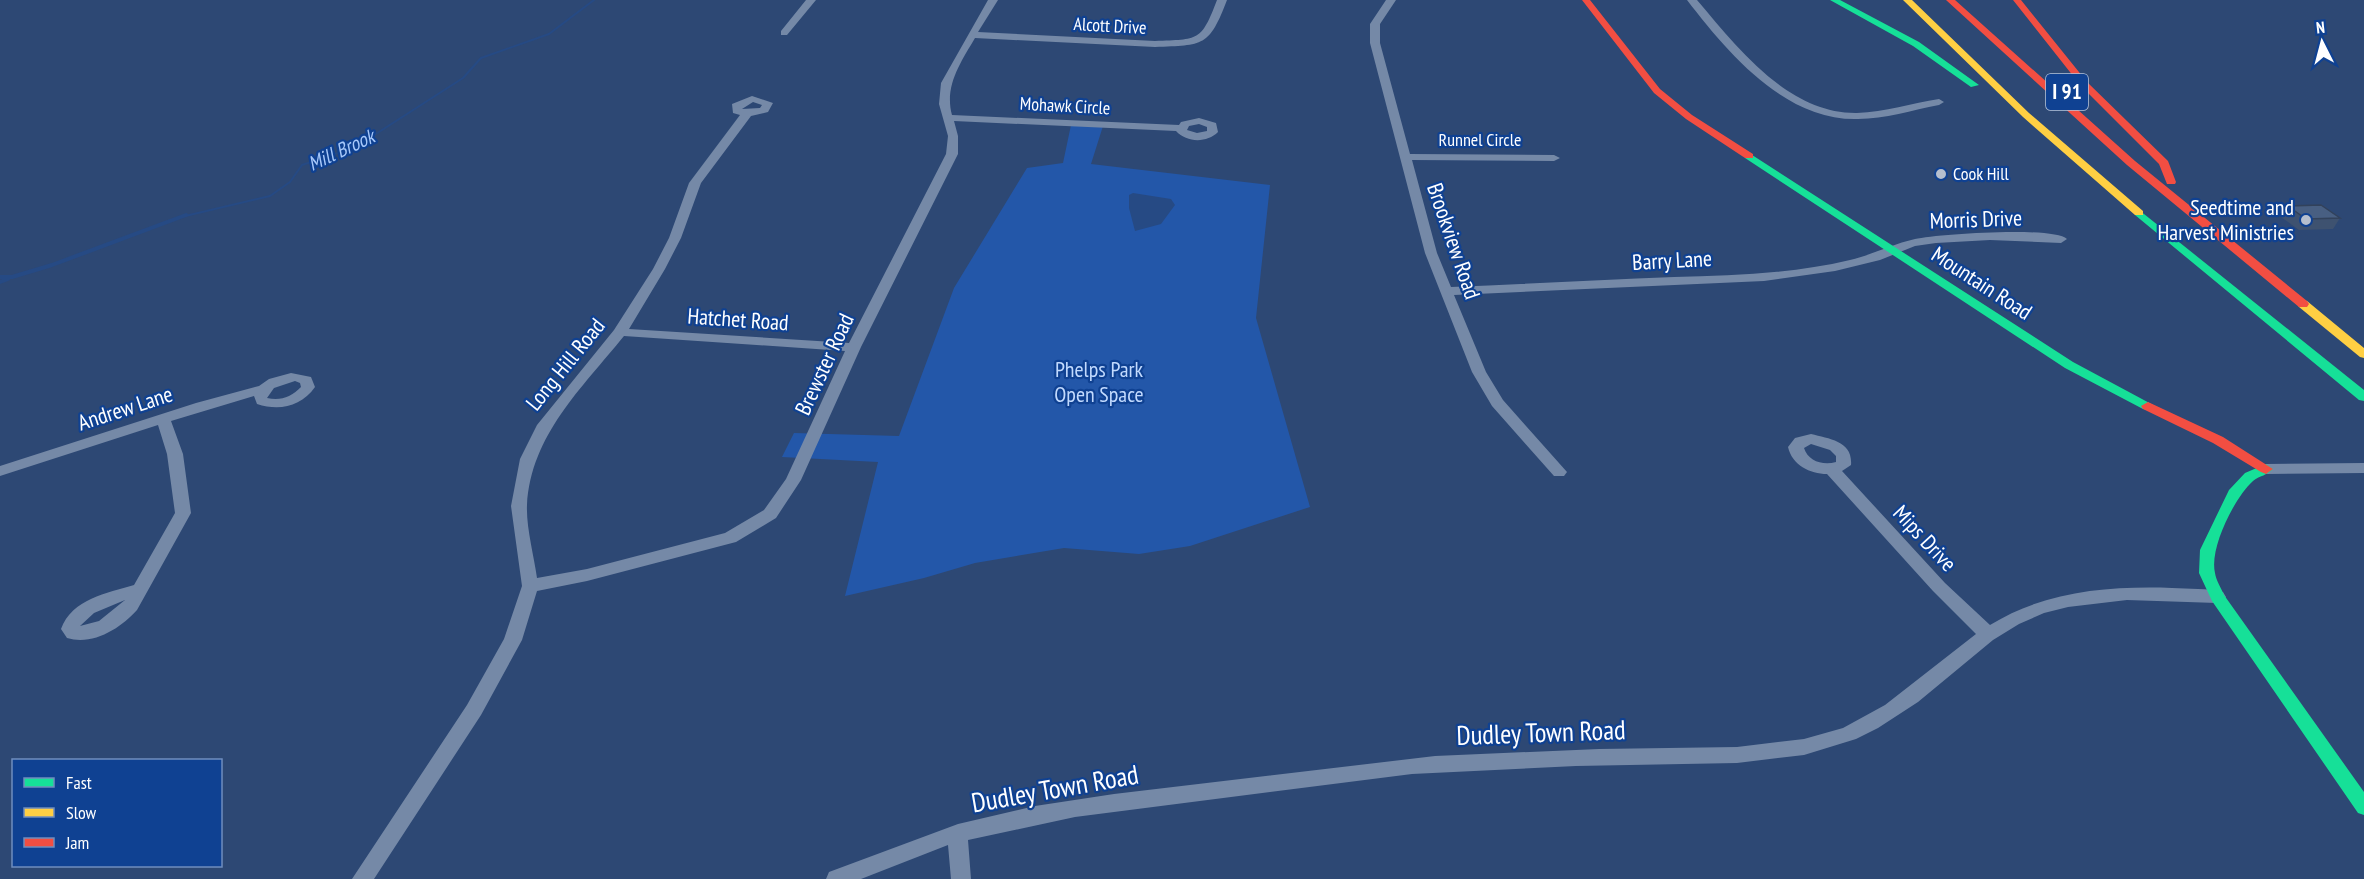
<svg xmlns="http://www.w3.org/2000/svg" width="2364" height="879" font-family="'PT Sans Narrow',sans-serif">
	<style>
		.green { fill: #2357a9 }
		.water { fill: #264a84 }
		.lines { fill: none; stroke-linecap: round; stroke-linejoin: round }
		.stream-far1 { stroke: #264a84; stroke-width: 2 }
		.stream { stroke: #264a84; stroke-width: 4 }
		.street { fill: #7589a7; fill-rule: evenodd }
		.fast { fill: #16e098; fill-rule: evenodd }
		.slow { fill: #ffcf43; fill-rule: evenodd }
		.jam { fill: #f24e42; fill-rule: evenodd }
		.wall { fill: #3e5270 }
		.building { fill: #485f82; stroke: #32425b; stroke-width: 1.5 }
		.poi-dot { fill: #b6bfce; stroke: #0f4192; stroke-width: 2 }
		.labels { text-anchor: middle; stroke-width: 4.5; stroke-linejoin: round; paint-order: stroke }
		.far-street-label { font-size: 18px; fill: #fff; stroke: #0f4192 }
		.far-poi-label { font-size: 18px; fill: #fff; stroke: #0f4192; text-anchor: start }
		.far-water-label { font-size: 20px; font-style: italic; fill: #a7c8fa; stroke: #0f4192 }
		.shield { fill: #0f4192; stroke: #b7c6de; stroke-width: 1.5 }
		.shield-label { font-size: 21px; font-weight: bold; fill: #fff }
		.poi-label { font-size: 22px; fill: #fff; stroke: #0f4192; text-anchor: end }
		.street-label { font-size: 22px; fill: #fff; stroke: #0f4192 }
		.park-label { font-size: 22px; fill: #c2dafe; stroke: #0f4192 }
		.near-street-label { font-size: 27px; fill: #fff; stroke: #0f4192 }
	</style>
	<rect width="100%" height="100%" fill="#2d4874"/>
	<path class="green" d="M1071 125 1103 126 1091 164 1270 185 1256 318 1310 507 1190 546 1139 554 1064 548 975 563 924 578 845 596 878 462 782 457 794 433 899 436 954 288 1027 168 1063 163Z"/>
	<path class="water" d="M1133 193 1171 199 1175 205 1161 224 1135 231 1129 208V195Z"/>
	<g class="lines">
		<path class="stream-far1" d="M181 217 270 196 290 182 302 165 338 153 368 139 463 78 481 58 549 34 594 0"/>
		<path class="stream" d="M0 277H12L52 265 186 215
			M0 282 8 279"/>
		<path class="street" d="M806 0H816L787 35H781V31Z
			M988 0H998L978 32 1155 41C1199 39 1201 42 1217 0H1227C1209 47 1204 45 1155 47L975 38C961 62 944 86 952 115L1179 125 1181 122 1199 118 1216 123 1218 132C1207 143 1187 143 1176 131L954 121 958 136V154L861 347 801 480 776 518 736 542 587 581 537 591 522 640 481 715 374 879H352L467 705 504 639 522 586 511 506 520 459 537 425 614 330 653 269 669 238 689 183 740 115 733 113 732 104 752 96 773 103 768 112 751 116 701 183 681 238 665 269 629 329 849 343 946 154 948 136 939 104 941 83ZM753 102 762 105 760 108 742 109ZM1199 124 1207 127V131L1197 133 1187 130 1189 126ZM624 336 845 351 786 479 764 510 725 533 587 569 537 578C534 556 526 527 527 505 531 435 582 388 624 336Z
			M1386 0H1396L1380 24V43L1410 154 1554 155 1560 158 1554 161 1412 160 1437 253 1451 287C1525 284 1600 280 1674 277 1733 275 1792 274 1850 260 1872 255 1892 244 1915 239 1937 234 2053 226 2067 239L2061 243 1990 240 1936 243 1915 246 1880 260 1835 271 1764 281 1454 295 1486 372 1503 400 1567 472 1564 476H1554L1492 406 1472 372 1425 253 1370 43V24Z
			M1687 0H1697C1737 47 1788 114 1857 113 1885 112 1912 103 1939 99L1944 102 1939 105C1912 110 1885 119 1858 119 1785 121 1728 53 1687 0Z
			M291 373 311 377 315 387C301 407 279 411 257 404L254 396 171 421 183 454 191 513 137 610C121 628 93 646 67 638L61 629C72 599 107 593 134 585L175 513 167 454 158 425 0 476V466L196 403 259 386 269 379ZM295 381 300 383 301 387C291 397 281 401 267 398L274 388ZM125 600 99 621 80 626 94 613Z
			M1811 434C1830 439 1853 441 1851 465L1842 471 1945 583 1990 625C2045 591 2109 586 2172 588 2189 589 2207 588 2223 592L2226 597 2223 602 2217 603 2127 600 2068 607 2044 613 2019 624 1993 640 1918 702 1878 728 1856 739 1804 755 1737 763 1576 766 1412 774 1075 817 968 840 971 879H951L948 845 861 879H826L829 872 958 824 1035 806 1114 794 1435 756 1599 749 1737 747 1804 739 1843 728 1885 705 1976 634 1933 591 1827 474C1810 474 1792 465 1788 447L1795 438ZM1811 444 1830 450 1836 456V462C1823 466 1808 461 1804 448Z
			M2364 463V473L2266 474 2258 469 2266 464Z"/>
		<path class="fast" d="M1830 0H1840L1919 42 1979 85 1971 87 1913 46Z
			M1749 153 2073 362 2155 406 2148 410 2143 409 2065 368 1745 158V154Z
			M2139 210 2364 390V401L2359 400 2135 215V211Z
			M2266 464 2273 469C2268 475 2259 476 2253 481 2235 497 2209 548 2215 573 2216 580 2221 588 2224 595L2364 792V815L2358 813 2212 601 2199 573 2200 550 2229 490 2245 473Z"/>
		<path class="slow" d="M1903 0H1912L2029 113 2143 211V215H2135L2023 117Z
			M2303 300 2307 301 2364 348V358L2360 357 2299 307 2297 304Z"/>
		<path class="jam" d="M1582 0H1590L1660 89 1692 115 1753 154V158H1745L1686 119 1654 93Z
			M1946 0H1955L2135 161 2307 301 2309 304 2307 307H2299L2127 165Z
			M2013 0H2021L2087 82 2168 161 2176 182 2175 184H2167L2159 164 2081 86Z
			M2148 402 2223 437 2273 469 2266 474 2261 472 2213 443 2143 409 2141 406Z"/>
	</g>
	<path class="wall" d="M2288 206 2340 218 2333 229 2299 230 2281 217Z"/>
	<path class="building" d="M2321 205 2340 218 2306 219 2288 206Z"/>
	<g class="poi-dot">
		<circle cx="1941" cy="174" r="6"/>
		<circle cx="2306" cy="220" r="6"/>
	</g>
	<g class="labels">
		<g class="far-street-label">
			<text transform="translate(1110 26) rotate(3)" y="6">Alcott Drive</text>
			<text transform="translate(1065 106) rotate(3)" y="6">Mohawk Circle</text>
			<text x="1480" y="146">Runnel Circle</text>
		</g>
		<g class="far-poi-label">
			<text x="1953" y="180">Cook Hill</text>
		</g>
		<g class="far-water-label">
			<text transform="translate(341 150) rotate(-25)" y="7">Mill Brook</text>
		</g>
		<rect class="shield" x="2046" y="74" width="42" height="36" rx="4.5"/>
		<g class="shield-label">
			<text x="2067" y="99">I 91</text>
		</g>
		<g class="poi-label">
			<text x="2294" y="215">Seedtime and<tspan x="2294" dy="25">Harvest Ministries</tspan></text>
		</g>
		<g class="street-label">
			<text transform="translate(1976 219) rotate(-2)" y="8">Morris Drive</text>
			<text transform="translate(1454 241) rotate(71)" y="8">Brookview Road</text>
			<text transform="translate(1672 260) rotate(-3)" y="8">Barry Lane</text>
			<text transform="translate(1982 283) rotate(33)" y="8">Mountain Road</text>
			<text transform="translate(738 319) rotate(4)" y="8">Hatchet Road</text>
			<text transform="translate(565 364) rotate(-51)" y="8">Long Hill Road</text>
			<text transform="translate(824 364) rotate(-65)" y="8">Brewster Road</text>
			<text transform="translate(125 408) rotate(-18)" y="8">Andrew Lane</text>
			<text transform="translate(1925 538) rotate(47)" y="8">Mips Drive</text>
		</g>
		<g class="park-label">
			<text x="1099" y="377">Phelps Park<tspan x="1099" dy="25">Open Space</tspan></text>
		</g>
		<g class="near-street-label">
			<text transform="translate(1541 733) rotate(-2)" y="9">Dudley Town Road</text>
			<text transform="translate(1055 789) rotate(-10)" y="9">Dudley Town Road</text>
		</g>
	</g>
	<rect x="12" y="759" width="210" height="108" fill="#0f4192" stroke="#6f8dbe" stroke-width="1.5"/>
	<rect x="24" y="778" width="30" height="9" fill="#16e098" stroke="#6f8dbe" stroke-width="1.5"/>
	<text x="66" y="789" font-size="18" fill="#ffffff">Fast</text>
	<rect x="24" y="808" width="30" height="9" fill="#ffcf43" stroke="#6f8dbe" stroke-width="1.5"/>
	<text x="66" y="819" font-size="18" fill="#ffffff">Slow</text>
	<rect x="24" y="838" width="30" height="9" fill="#f24e42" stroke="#6f8dbe" stroke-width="1.5"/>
	<text x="66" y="849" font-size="18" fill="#ffffff">Jam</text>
	<g transform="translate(2322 42) rotate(354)" stroke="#0f4192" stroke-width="4.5" paint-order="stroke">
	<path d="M0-4.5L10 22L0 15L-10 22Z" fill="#ffffff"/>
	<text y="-9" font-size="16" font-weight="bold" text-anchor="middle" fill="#ffffff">N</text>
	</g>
</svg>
